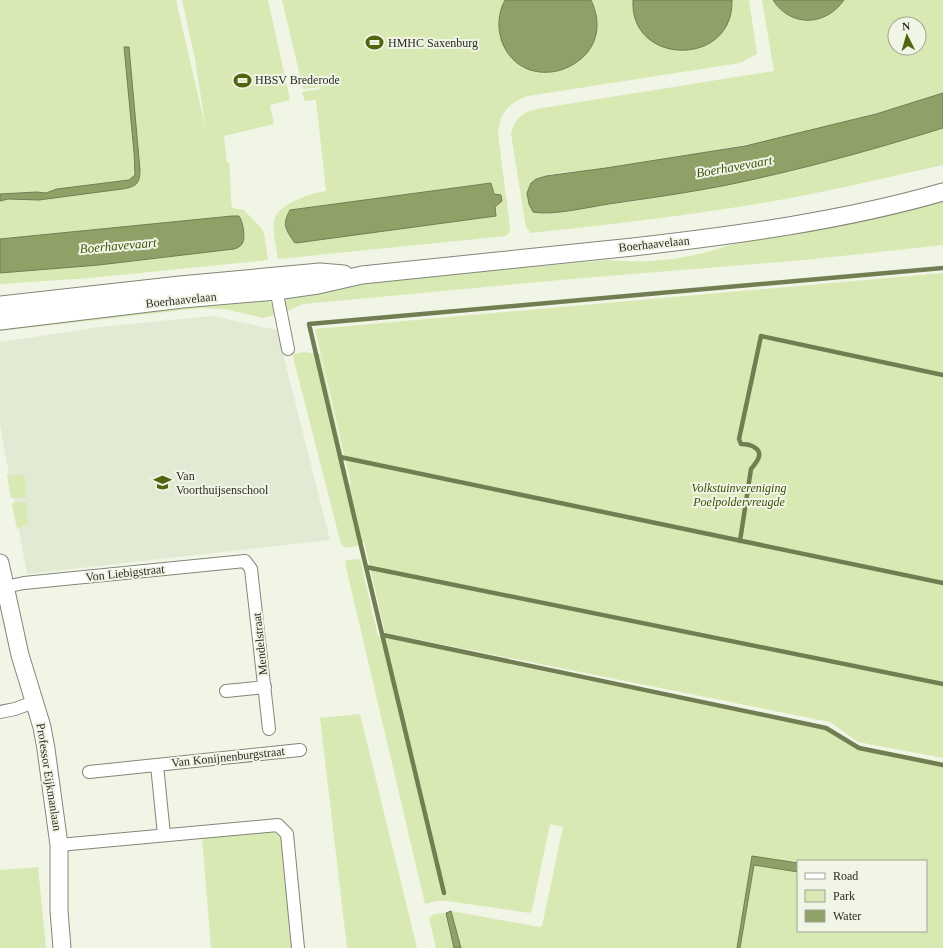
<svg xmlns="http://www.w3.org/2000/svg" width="943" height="948" font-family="Georgia,serif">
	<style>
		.built { fill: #e3ead3 }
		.green { fill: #d8e9b3; fill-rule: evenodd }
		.water { fill: #8fa166; stroke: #717e52 }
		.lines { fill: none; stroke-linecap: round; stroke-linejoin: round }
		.stream { stroke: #717e52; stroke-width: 4.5 }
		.street-casing { stroke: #828778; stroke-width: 14 }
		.secondary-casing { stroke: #828778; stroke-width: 19 }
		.street { stroke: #fff; stroke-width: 12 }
		.secondary { stroke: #fff; stroke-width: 17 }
		.labels { text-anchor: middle; stroke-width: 4; stroke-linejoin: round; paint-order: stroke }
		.poi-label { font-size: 12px; fill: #2a2c25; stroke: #f0f5e5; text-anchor: start }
		.street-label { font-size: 12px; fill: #2a2c25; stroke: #f0f5e5 }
		.park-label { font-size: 12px; font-style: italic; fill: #3d4c05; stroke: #f0f5e5 }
		.water-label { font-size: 13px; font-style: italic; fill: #43520f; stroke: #f0f5e5 }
	</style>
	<rect width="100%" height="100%" fill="#f0f5e5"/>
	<path class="built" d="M212 316 277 330 330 540 27 574 0 425V342L100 327Z"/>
	<path class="green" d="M0 0H176L206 130 195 59 182 0H268L290 100 270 105 274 124 224 136 227 162 229 163C231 178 230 192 232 208L244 210 261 228 264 233 268 260 90 278 0 284V273L99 265 170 257 243 230 242 220 238 216H232L0 239V201L8 199 40 200 122 189 131 188 137 184 133 96 129 47 124 48 134 152 135 175 129 180 57 189 46 193 37 192 0 194Z
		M282 0H505C485 41 525 87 568 68 573 66 580 62 583 58 586 52 588 44 590 37 596 21 599 17 591 0H633C631 24 643 28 660 40 665 43 670 48 675 51 679 52 684 51 688 51 713 49 733 25 732 0H749L757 54 740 63 528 96C507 104 501 111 498 133L510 228 509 233 506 236 278 259C277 248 272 234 274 222 276 204 311 193 326 191L316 100 305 101 302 92 320 89V87L303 89ZM492 183 494 194 501 195 495 207 496 216 403 228 286 230C284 222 287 217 290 210L480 184Z
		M762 0H773C780 10 794 22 807 20 813 20 834 8 841 4L844 0H943V93C861 119 778 140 693 154 663 159 633 165 603 169 585 171 554 172 537 178 527 182 527 195 529 204L541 214 635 201 754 179 799 169 943 128V165C879 179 815 195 750 205 677 217 604 225 531 233L526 227 525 221 511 134C516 118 520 114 536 109L774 71ZM895 24H919V48H895Z
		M943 202V245L805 260 571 279 303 304 285 312 283 301 291 292 388 280 608 260C638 263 670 261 699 254 713 251 726 245 740 243 808 231 876 220 943 202Z
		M943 273V758L858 742 830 722 385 633 364 541C360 546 352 547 345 548L341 544 293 357 294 354 303 352 320 354 349 483 351 484 315 329Z
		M262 295 272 304 275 315 263 318 225 309 201 308 0 331V325Z
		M7 475H23L25 477 26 497 11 498Z
		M26 502 28 524 17 529 12 505 13 503Z
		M360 559 378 636 580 679 823 727 848 744 943 762V948H461L451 911 539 927 542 926 563 827 550 824 532 910 530 913 447 901H436L425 904 345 563 346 560ZM798 861H926V931H798Z
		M360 714 417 948H347L320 718Z
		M268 830 277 834 282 840 293 948H211L202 837Z
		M38 867 46 948H0V870Z
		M446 913 454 948H436L429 918 434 914Z"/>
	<path class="water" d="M505 0H591C622 65 525 102 502 42 497 28 498 13 505 0Z
		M633 0H732C734 68 629 66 633 0Z
		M773 0H844C826 26 791 28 773 0Z
		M124 47H129L140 170C140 184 136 187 122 189L39 200 8 199 0 201V194L37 192 46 193 57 189 129 180 135 175 134 152Z
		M943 93V128C882 147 818 165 755 179 708 190 657 197 609 204 589 207 551 216 533 212L529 204 527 193 531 183 536 179 546 176 606 168 745 146 876 114Z
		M491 183 494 194 501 195 502 201 495 207 496 216 296 243 294 242C285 228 282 225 290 210Z
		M232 216H239C243 221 246 239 242 244 240 247 237 248 234 249L99 265 0 273V239Z
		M752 856 798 863V872L754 865 740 948H737Z
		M451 911 461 948H454L446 913Z"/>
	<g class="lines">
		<path class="stream" d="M340 457 943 583
			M740 541 751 469C756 463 765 453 754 447 751 445 745 444 741 444L739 439 761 336 943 375
			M366 567 943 684
			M383 635 826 728 859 748 943 765
			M444 893 361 546 309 324 943 268"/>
		<defs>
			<path id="street" d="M275 284 288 349
				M5 587 24 583 245 561 251 569 269 729
				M226 691 265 687
				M0 712 15 709 34 702
				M157 765 164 835
				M89 772 300 750
				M59 845 278 825 287 834 298 948"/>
			<path id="secondary" d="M0 305 180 285 320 272 344 274
				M0 321 182 299 276 291 318 285 362 275C452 265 543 257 633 247 737 235 842 221 943 192
				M0 563 20 655 42 727 46 749 59 845V911L62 948"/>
		</defs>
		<use href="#street" class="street-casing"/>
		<use href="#secondary" class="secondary-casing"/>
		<use href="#street" class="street"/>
		<use href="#secondary" class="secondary"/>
	</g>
	<defs>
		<symbol id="stadium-bare" viewBox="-9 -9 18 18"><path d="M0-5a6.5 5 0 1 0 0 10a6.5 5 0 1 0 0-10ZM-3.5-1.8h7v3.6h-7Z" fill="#52640e" stroke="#f0f5e5" stroke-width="2.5" paint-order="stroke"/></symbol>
		<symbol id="school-bare" viewBox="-9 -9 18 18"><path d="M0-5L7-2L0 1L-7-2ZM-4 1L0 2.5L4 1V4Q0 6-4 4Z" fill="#52640e" stroke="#f0f5e5" stroke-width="2.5" paint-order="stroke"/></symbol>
	</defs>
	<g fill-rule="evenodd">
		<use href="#stadium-bare" x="362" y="30" width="25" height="25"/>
		<use href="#stadium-bare" x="230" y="68" width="25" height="25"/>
		<use href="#school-bare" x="150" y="470" width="25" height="25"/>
	</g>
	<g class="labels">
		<g class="poi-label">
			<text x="388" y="47">HMHC Saxenburg</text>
			<text x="255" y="84">HBSV Brederode</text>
			<text x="176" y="480">Van<tspan x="176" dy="14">Voorthuijsenschool</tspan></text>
		</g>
		<g class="street-label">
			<text transform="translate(654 244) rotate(-6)" y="4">Boerhaavelaan</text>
			<text transform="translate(181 300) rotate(-6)" y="4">Boerhaavelaan</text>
			<text transform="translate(125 573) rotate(-6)" y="4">Von Liebigstraat</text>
			<text transform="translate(260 644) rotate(-96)" y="4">Mendelstraat</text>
			<text transform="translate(228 757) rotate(-6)" y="4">Van Konijnenburgstraat</text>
			<text transform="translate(49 777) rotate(81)" y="4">Professor Eijkmanlaan</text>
		</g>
		<g class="park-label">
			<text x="739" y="492">Volkstuinvereniging<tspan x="739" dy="14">Poelpoldervreugde</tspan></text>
		</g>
		<g class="water-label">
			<text transform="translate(734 166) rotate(-10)" y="5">Boerhavevaart</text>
			<text transform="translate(118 245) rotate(-5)" y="5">Boerhavevaart</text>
		</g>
	</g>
	<rect x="797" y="860" width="130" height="72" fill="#f0f5e5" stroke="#a1a598"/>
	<rect x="805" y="873" width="20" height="6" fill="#ffffff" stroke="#a1a598"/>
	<text x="833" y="880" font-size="12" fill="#2a2c25">Road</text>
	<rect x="805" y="890" width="20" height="12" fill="#d8e9b3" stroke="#a1a598"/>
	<text x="833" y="900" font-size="12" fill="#2a2c25">Park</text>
	<rect x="805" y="910" width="20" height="12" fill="#8fa166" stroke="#a1a598"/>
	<text x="833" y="920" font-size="12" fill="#2a2c25">Water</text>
	<g transform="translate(907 36) rotate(355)"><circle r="19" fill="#f0f5e5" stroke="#a1a598"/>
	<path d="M0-3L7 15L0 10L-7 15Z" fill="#52640e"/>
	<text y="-6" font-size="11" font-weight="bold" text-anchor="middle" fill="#2a2c25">N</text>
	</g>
</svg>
